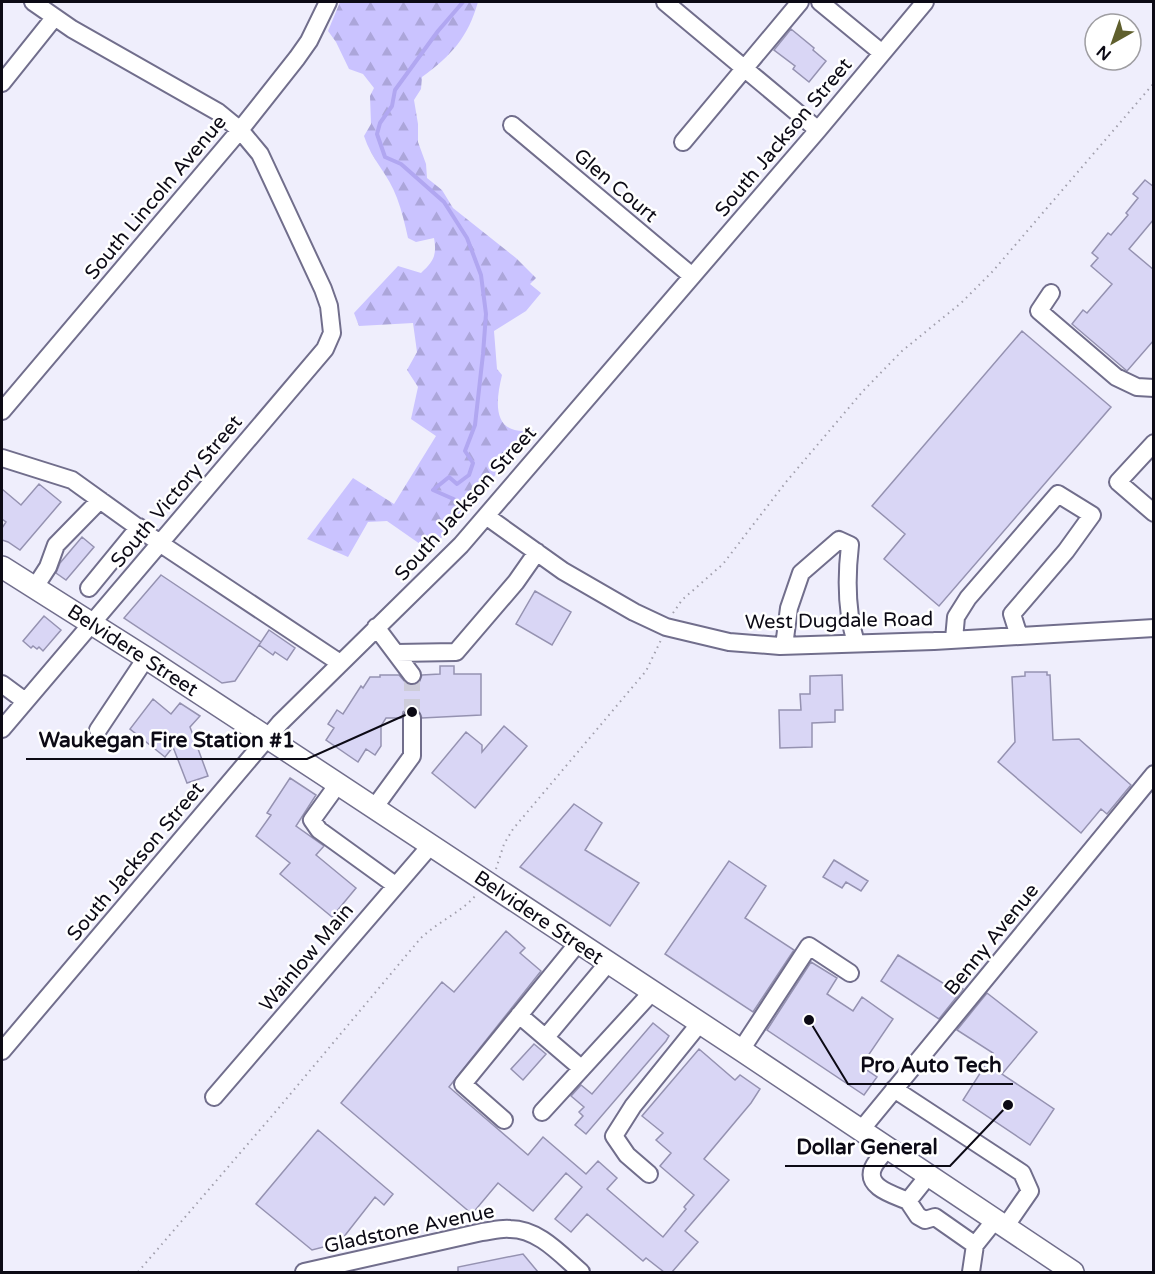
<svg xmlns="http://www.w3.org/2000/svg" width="1155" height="1274" font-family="'Varela Round',sans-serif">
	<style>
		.forest { fill: url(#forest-firs) }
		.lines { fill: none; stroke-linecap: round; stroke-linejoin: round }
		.stream { stroke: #b1a7f1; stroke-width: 4 }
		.building { fill: #d9d6f5; stroke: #9592b1; stroke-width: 1.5 }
		.minor-tunnel { stroke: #cdccd9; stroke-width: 16; stroke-dasharray: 16 8; stroke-linecap: butt }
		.minor-casing { stroke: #716e8c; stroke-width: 20 }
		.major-casing { stroke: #716e8c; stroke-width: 24 }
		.path { stroke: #a19fac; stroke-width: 2; stroke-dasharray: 1.5 4.5; stroke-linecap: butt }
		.minor { stroke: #fff; stroke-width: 16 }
		.major { stroke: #fff; stroke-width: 21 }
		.labels { text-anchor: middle; stroke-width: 5; stroke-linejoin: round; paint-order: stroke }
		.street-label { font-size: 20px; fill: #0c0a15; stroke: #fff }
		.leader { fill: none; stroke: #0c0a15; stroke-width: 2 }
		.callout-dot { fill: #0c0a15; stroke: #fff; stroke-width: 2 }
		.callout-label { font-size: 21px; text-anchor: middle; font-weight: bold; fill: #0c0a15; stroke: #fff; stroke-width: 5; stroke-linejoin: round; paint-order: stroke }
	</style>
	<defs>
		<pattern id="forest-firs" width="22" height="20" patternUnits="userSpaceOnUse" patternTransform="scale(1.5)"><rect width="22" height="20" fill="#cac3ff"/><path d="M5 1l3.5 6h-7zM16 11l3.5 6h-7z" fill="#aca6da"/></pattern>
	</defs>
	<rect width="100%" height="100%" fill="#efeefc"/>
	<path class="forest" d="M340 2H478C468 37 452 55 422 77L421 89 414 100 418 124V142L426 164 427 178 442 190 453 208 516 258 536 278 530 284 541 293 526 311 494 331 497 369 502 375C495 404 492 437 534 430L430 551 387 521 368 522 348 557 307 539 353 478 394 504 436 436 411 419 418 387 407 370 417 352 413 323 359 326 354 313 398 266 421 273C434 261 437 255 434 238L416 242 408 238C405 225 402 211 397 198 389 175 371 159 364 136L371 124 370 96 374 88 363 74 349 69 336 42 328 31Z"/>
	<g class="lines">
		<path class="stream" d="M463 2 438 31 395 90 392 106 380 123 377 134 385 157 401 164 444 202 467 238 481 275 486 314 483 354 475 425 465 451 473 463 469 475 457 484 449 477 433 490 467 505"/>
	</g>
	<path class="building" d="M791 29 814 48 813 50 826 61 809 82 793 69 795 66 774 50Z
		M1145 180 1154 187V219L1129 249 1154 270V340L1127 371 1072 324 1083 310 1087 313 1112 284 1091 266 1098 258 1092 253 1108 233 1111 235 1128 215 1126 213 1138 198 1133 194Z
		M1022 331 1111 407 939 606 884 559 905 534 872 506Z
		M39 484 61 502 20 550 8 542 2 540V528L6 522 2 519V489L21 505Z
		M82 537 94 547 66 580 56 573 60 563Z
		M161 575 261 642 235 681 222 683 124 618Z
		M535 591 571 612 552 645 516 624Z
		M44 616 61 630 43 651 39 647 37 649 33 646 31 648 23 641Z
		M269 630 295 648 287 660 275 652 273 655 259 645Z
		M440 666H454V674H481V715L422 718 418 709H407L403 712 402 718H386L381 726V746L375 755 366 749 358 762 326 740 334 728 328 724 337 710 343 714 361 686 363 688 370 677H380V675H399L407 684 414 685 419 683 422 675 440 674Z
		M1025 672H1047V675H1050L1053 740 1079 739 1131 785 1107 814 1101 809 1081 833 998 762 1015 742 1012 677 1025 676Z
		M842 675 843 710H835V722L812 723V747L780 748 779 710H801L800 694H810V676Z
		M153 699 171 714 180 703 200 716 190 727 208 776 187 783 173 747 165 757 130 729Z
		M504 726 527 746 475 808 432 773 466 732 482 745V752Z
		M290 778 316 795 296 826 324 846 316 855 356 888 332 917 280 874 290 863 256 836 271 815 267 813Z
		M574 804 602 823 585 850 639 883 610 926 520 867Z
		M834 860 868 881 861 891 846 882 842 888 823 877Z
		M729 861 766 886 745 918 794 950 753 1012 665 954Z
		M506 931 525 948 520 953 541 971 449 1087 528 1155 543 1137 586 1174 598 1161 617 1178 607 1189 663 1237 686 1209 684 1207 694 1195 660 1166 671 1153 656 1140 663 1133 642 1116 699 1049 735 1080 740 1075 760 1089 751 1103 704 1159 729 1180 685 1231 698 1242 672 1272H664L646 1258 643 1261 587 1214 571 1232 555 1219 582 1187 566 1173 533 1211 498 1183 472 1214 341 1103 442 982 454 992Z
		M898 955 949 987 952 982 963 989 939 1019 881 981Z
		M811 962 837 978 827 994 853 1011 862 997 893 1019 861 1066 877 1077 864 1095 767 1030Z
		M987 993 1037 1032 1002 1074 1054 1109 1030 1145 963 1100 993 1053 957 1030Z
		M653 1023 669 1036 666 1041 586 1134 575 1125 583 1116 579 1112 584 1107 571 1096 581 1085 592 1094Z
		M534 1044 546 1054 523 1080 511 1069Z
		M318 1130 393 1194 384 1205 375 1197 339 1243 312 1250 256 1204Z
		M523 1254 538 1272H458V1267Z"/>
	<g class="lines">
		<path class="minor-tunnel" d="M412 675V718"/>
		<defs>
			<path id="minor" d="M665 2 818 130
				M820 2 882 53
				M2 83 54 18
				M512 125 692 276
				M683 142 800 2
				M1051 293 1039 311 1116 377 1137 387 1154 388
				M2 411 240 130 297 58 309 41 328 2
				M1154 443 1118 482 1154 513
				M2 458 72 480 161 544 340 663
				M486 516 563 571 634 612 666 627 729 642 780 646 934 641 1154 628
				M35 587 48 567 56 545 100 500
				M89 588 139 527
				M376 627 412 675
				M954 639 956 617 968 598 1058 494 1092 515 1066 551 1012 614 1019 636
				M784 646 789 608 801 573 839 540 850 545C846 579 846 611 856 643
				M396 653 456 652 516 582 537 552
				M2 684 25 701
				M2 729 325 349 332 333 329 306 323 289 260 154 240 130 218 112 72 29 33 2
				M98 730 146 658
				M338 784 312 820 319 830 395 885
				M374 808 412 756V718
				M519 1015 581 1068
				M546 1037 608 963
				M741 1050 809 946 850 973
				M2 1051 280 723 461 545 818 130 925 2
				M894 1089 1022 1173 1030 1191 1005 1227
				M214 1097 431 845
				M542 1112 652 992
				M504 1120 463 1084 578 943
				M861 1130 1154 774
				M888 1148C883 1154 876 1161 873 1168 865 1188 895 1195 908 1201
				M649 1174 627 1155 614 1136 633 1106 700 1023
				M928 1176 908 1201 918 1216 925 1220 935 1217 975 1245 971 1272
				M975 1245 995 1220
				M304 1272 482 1232C491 1231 501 1228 510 1229 539 1229 561 1255 581 1272"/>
			<path id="major" d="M2 567 146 658 338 784 741 1050 1073 1272"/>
		</defs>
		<use href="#minor" class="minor-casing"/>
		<use href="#major" class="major-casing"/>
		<path class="path" d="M673 613 682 600 723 564 786 482 863 391 902 351 961 303 993 271 1154 83
			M496 869 504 844 513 829 646 671 661 640
			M138 1272 277 1110 420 939C437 922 462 912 476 895"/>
		<use href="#minor" class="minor"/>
		<use href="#major" class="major"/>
	</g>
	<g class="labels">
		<g class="street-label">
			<text transform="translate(783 137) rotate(-50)" y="7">South Jackson Street</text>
			<text transform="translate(616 185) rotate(40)" y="7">Glen Court</text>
			<text transform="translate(155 197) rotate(-50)" y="7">South Lincoln Avenue</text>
			<text transform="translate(176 491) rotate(-50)" y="7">South Victory Street</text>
			<text transform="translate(465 503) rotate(-48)" y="7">South Jackson Street</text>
			<text transform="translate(839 620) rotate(-1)" y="7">West Dugdale Road</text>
			<text transform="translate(133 650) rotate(33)" y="7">Belvidere Street</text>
			<text transform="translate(135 861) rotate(-50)" y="7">South Jackson Street</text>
			<text transform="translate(539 917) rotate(34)" y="7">Belvidere Street</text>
			<text transform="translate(991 939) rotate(-51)" y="7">Benny Avenue</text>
			<text transform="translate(306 957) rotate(-50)" y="7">Wainlow Main</text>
			<text transform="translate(409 1228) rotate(-12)" y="7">Gladstone Avenue</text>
		</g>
	</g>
	<path class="leader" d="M412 712L307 759H26M809 1020L848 1084H1013M1008 1105L950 1166H785"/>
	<g class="callout-dot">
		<circle cx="412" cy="712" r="6"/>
		<circle cx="809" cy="1020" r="6"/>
		<circle cx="1008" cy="1105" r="6"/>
	</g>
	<g class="callout-label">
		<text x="167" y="747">Waukegan Fire Station #1</text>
		<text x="931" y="1072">Pro Auto Tech</text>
		<text x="867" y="1154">Dollar General</text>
	</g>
	<rect width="1155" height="1274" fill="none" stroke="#0c0a15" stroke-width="6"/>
	<g transform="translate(1113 42) rotate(220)"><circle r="28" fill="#ffffff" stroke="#9e9da1" stroke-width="1.5"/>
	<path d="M0-4.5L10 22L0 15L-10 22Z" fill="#5f5f2d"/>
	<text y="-9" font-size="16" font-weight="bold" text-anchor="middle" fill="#0c0a15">N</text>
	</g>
</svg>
